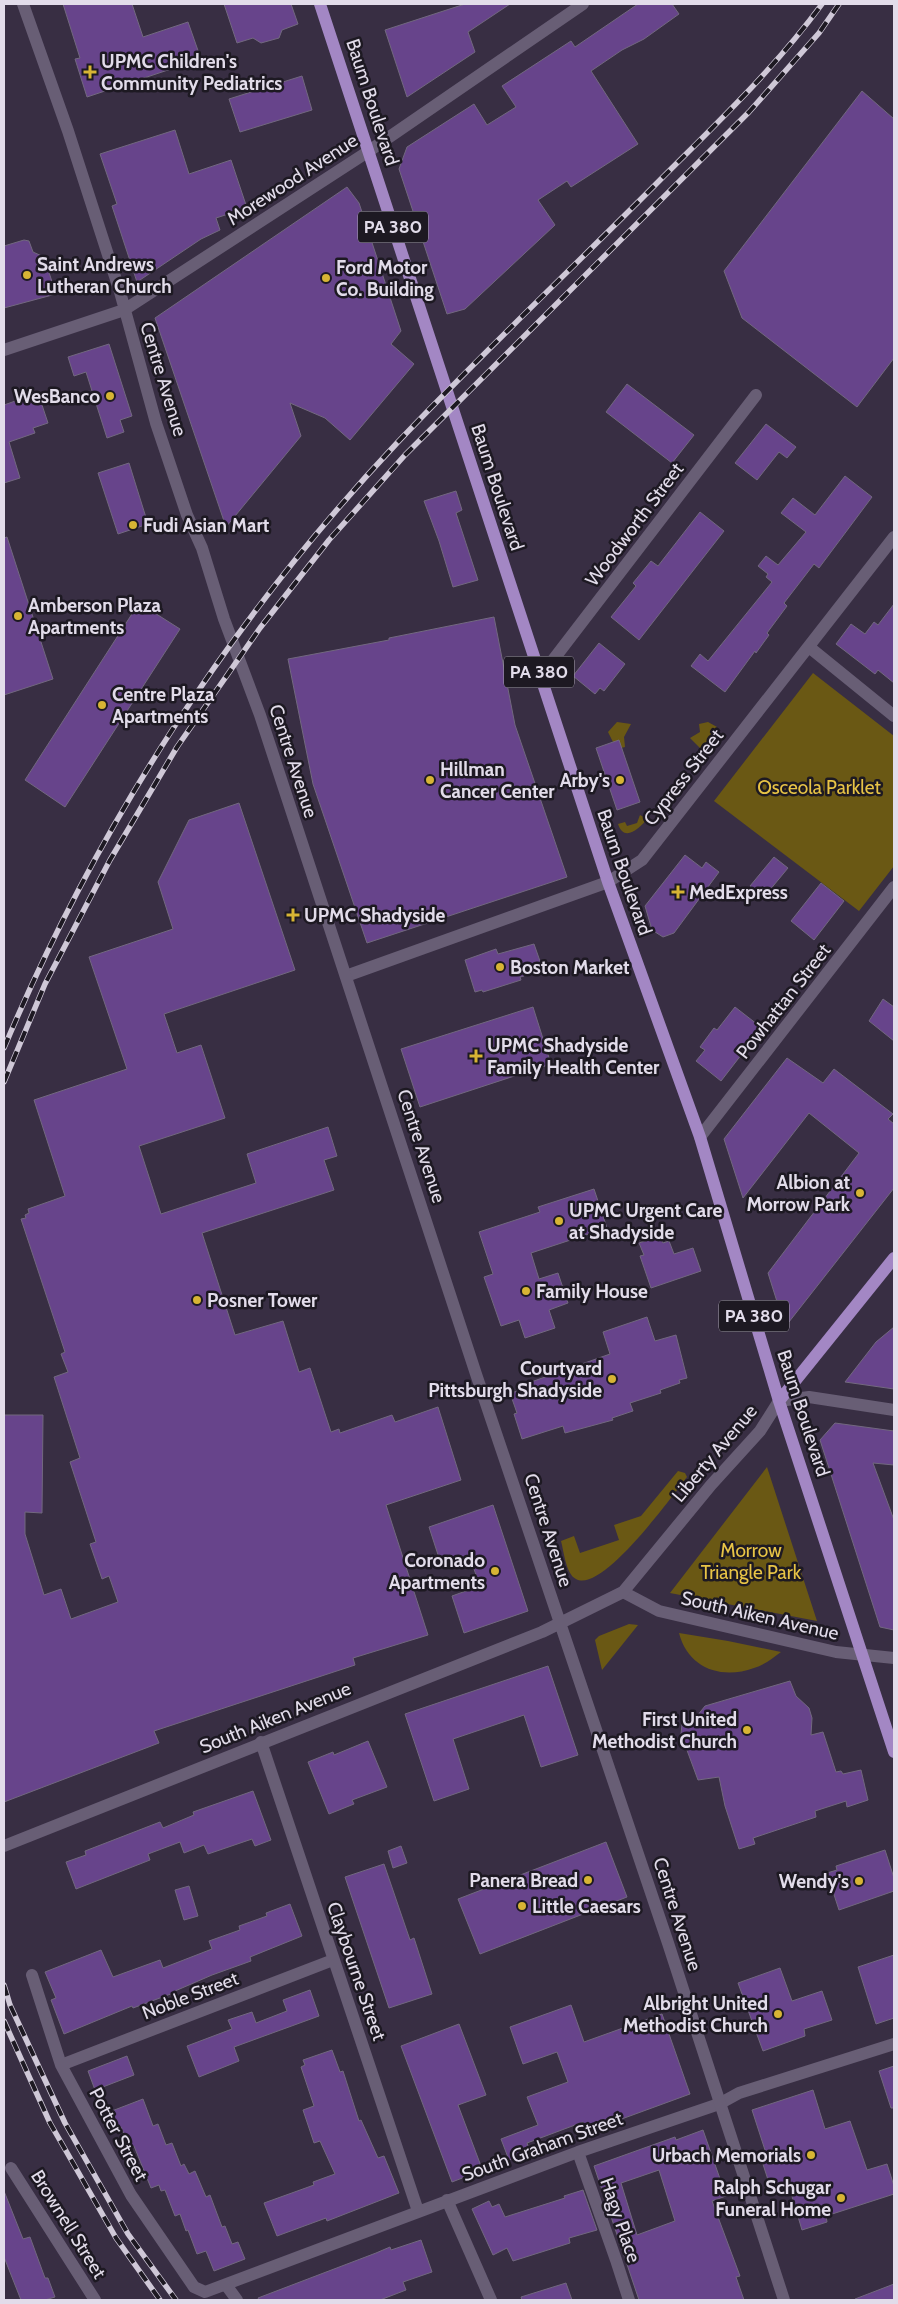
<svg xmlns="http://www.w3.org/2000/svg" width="898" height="2304" font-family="Cabin,sans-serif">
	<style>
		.green { fill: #6a5814 }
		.building { fill: #67448b; stroke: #72687f; fill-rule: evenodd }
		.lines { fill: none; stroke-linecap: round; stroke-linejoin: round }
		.minor { stroke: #685e75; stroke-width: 12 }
		.secondary { stroke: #685e75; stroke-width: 12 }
		.primary { stroke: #a387c4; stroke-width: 12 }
		.rail-casing { stroke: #cfc8d7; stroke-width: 5.5 }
		.rail { stroke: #1d1922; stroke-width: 4; stroke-dasharray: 11; stroke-linecap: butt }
		.poi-dot { fill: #d7b434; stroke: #1d1922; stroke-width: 2 }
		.labels { text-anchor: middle; stroke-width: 5; stroke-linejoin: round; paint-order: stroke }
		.shield { fill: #1d1922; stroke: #a7a2ae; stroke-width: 1 }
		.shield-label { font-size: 18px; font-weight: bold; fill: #e2dcea }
		.poi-label { font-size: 19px; font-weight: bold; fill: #e2dcea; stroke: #1d1922; text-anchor: start }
		.street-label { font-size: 19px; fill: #e2dcea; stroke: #1d1922 }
		.park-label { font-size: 19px; fill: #e8c446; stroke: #1d1922 }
	</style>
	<rect width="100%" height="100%" fill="#382e43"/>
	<path class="green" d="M813 673 894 736V866L859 911 714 801Z
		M617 722 631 724 624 737 625 747 621 748 613 742 608 732Z
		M708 722 717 727V730L701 749 690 738 700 732 699 724Z
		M640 815 647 819C640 828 624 843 618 824L625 822 627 826 637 823Z
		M767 1467 817 1621 670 1593Z
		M678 1471 685 1473 687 1477C672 1496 602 1594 576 1579 566 1574 564 1552 561 1541L574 1536 580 1553 619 1540 614 1525 641 1516Z
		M629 1624 638 1625 602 1670 595 1640 599 1636Z
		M679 1633 728 1641 781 1652C773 1658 764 1665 754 1668 721 1680 688 1668 679 1633Z"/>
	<path class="building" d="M63 4H132L143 37 188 22 201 59 87 97 75 59 80 58Z
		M224 4H291L298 24 282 30 279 38 261 43 253 38 237 43Z
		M465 4H510L468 32 475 52 407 97 385 30Z
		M638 4H672L679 14 644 39 622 50 591 71 638 144 571 187 567 181 538 200 555 225 465 309 447 314 399 169 407 147 474 104 487 125 516 107 502 86 571 41 575 47Z
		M302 76 312 110 240 132 229 99Z
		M862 91 894 119V358L857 407 742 318 724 271Z
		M175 130 189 174 231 160 247 208 216 218 220 230 201 239 137 282 112 206 117 204 100 154Z
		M347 187 359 203 401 331 391 344 414 364 350 440 325 418 290 403 301 436 226 527 155 318Z
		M24 240 29 241 33 252 44 257 56 294 4 308V246Z
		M109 344 132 416 120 420 124 432 107 438 86 372 74 376 68 357Z
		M627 384 694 435 672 463 606 412Z
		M38 393 48 423 33 428 35 433 9 442 20 478 4 483V405Z
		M766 424 796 447 787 458 779 452 757 480 735 463Z
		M129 463 148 524 118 534 98 473Z
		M845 476 872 497 819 568 814 564 784 603 787 606 767 633 769 635 756 653 755 651 725 692 691 666 700 654 708 661 772 582 766 577 768 574 758 566 766 556 778 565 806 532 781 513 793 498 815 515Z
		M456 491 462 510 456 513 478 580 453 587 439 541 424 501Z
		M700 512 724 531 639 640 611 617 636 586 633 583 651 561 658 566Z
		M7 537 53 679 4 695V538Z
		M139 603 180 629 65 807 25 780Z
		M894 604V683L878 670 875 674 836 644 851 624 865 634 874 622 878 625Z
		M494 617 515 725 567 877 367 943 313 784 288 659 389 640V638Z
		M599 643 625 664 604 691 600 688 595 694 573 676Z
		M619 740 640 802 617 810 596 748Z
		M239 803 295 970 164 1014 177 1053 201 1045 225 1118 139 1146 161 1214 256 1183 247 1154 328 1127 337 1156 324 1160 334 1190 202 1233 235 1335 283 1321 299 1372 310 1368 331 1432 339 1429 340 1433 392 1415 395 1422 438 1407 461 1480 386 1505 428 1635 353 1658 355 1665 154 1731 159 1743 4 1802V1415H43L42 1513 25 1512V1534L44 1595 61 1589 71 1619 118 1602 109 1576 102 1579 90 1544 96 1542 70 1462 80 1458 54 1377 68 1372 61 1354 65 1352 21 1219 26 1218 25 1215 29 1213 28 1209 65 1196 34 1100 127 1069 89 957 173 929 158 882 189 820Z
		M685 855 702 868 706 862 719 872 674 933 663 937 652 930 645 906Z
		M774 857 788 868 764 897 750 886Z
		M821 883 844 901 814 940 791 921Z
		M534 944 541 964 523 972 524 976 520 977 521 980 483 992 482 990 475 992 465 960 496 949 498 954Z
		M883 999 894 1007V1041L869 1021Z
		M533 1007 551 1064 420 1107 401 1049Z
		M735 1007 762 1028 721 1081 696 1061 705 1050 700 1047 714 1028 717 1030Z
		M787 1058 823 1083 834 1069 893 1114 888 1119 894 1124V1188L785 1327 768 1273 859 1153 809 1113 743 1198 724 1139Z
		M594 1189 607 1228 531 1253 539 1279 558 1273 568 1303 549 1310 555 1328 525 1338 519 1320 501 1326 484 1277 493 1274 479 1232 540 1212 538 1207Z
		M660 1236 663 1243 669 1241 674 1254 693 1248 701 1271 651 1288 640 1256 644 1255 639 1243Z
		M647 1317 655 1341 676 1335 687 1378 679 1380 680 1383 660 1390 661 1393 630 1403 633 1411 612 1418 613 1420 565 1433 563 1426 522 1439 514 1414 517 1413 510 1393 518 1391 517 1387 610 1354 603 1332Z
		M894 1327V1389L845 1382 876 1342Z
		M835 1423 894 1431V1465L873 1463 894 1520V1630L880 1627 820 1440Z
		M493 1505 528 1611 464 1633 452 1596 480 1586 469 1555 441 1564 429 1527Z
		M548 1666 578 1755 541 1767 524 1715 453 1739 469 1789 434 1801 405 1714Z
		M790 1681 796 1696 809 1708 812 1718 811 1735 823 1732 836 1772 841 1771 843 1774 861 1770 868 1800 847 1807 846 1801 815 1811 816 1817 753 1838 755 1844 739 1849 725 1806 719 1777 698 1780 681 1734 682 1724 697 1716 705 1706Z
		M368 1741 387 1787 352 1800 354 1804 329 1814 308 1762 333 1752 334 1755Z
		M253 1791 271 1840 255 1846 252 1839 208 1854 204 1845 184 1853 180 1842 148 1854 150 1860 76 1889 66 1862 86 1855 85 1851 160 1822 163 1828 194 1815 193 1812Z
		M606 1842 627 1897 480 1954 458 1899Z
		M401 1846 407 1863 393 1868 388 1851Z
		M885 1850 894 1878V1891L839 1910 827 1873 837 1870 836 1866Z
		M384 1864 410 1940 414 1938 432 1994 389 2008 345 1877Z
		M189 1886 198 1916 184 1920 175 1890Z
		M290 1904 302 1936 250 1957 251 1961 212 1975 175 1991 176 1992 133 2008 132 2006 64 2034 51 2000 56 1998 45 1972 101 1950 113 1977 160 1960 163 1968 212 1949 209 1941 240 1930 239 1926 267 1916 266 1913Z
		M894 1955V2018L876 2024 858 1967Z
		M780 1968 792 2001 822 1991 832 2020 804 2029 805 2036 763 2051 738 1983Z
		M310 1990 319 2016 234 2047 239 2061 199 2077 187 2046 232 2029 228 2020 252 2012 256 2023 287 2011 283 2000Z
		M571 2005 584 2042 662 2014 690 2094 586 2132 583 2122 527 2143 530 2152 509 2160 501 2139 538 2125 527 2097 568 2082 557 2052 523 2064 510 2027Z
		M459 2024 486 2095 458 2105 481 2166 469 2170 470 2175 452 2182 401 2046Z
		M332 2050 340 2072 343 2071 359 2121 361 2120 378 2158 384 2156 399 2193 327 2221 326 2218 277 2236 264 2203 314 2185 313 2182 335 2174 320 2141 314 2143 303 2110 314 2106 301 2067 305 2065 303 2060Z
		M127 2056 134 2075 95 2090 88 2071Z
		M894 2066V2108H891L879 2071Z
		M813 2090 825 2129 850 2121 867 2170 887 2164 894 2186V2194L826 2216 827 2222 802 2230 788 2183 771 2189 759 2152 765 2150 752 2110Z
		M143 2099 153 2126 158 2124 166 2145 172 2143 181 2166 184 2164 189 2174 195 2171 206 2197 210 2195 222 2227 225 2226 232 2244 238 2242 245 2259 214 2271 206 2251 197 2254 188 2230 186 2231 180 2214 175 2216 165 2190 161 2191 159 2185 151 2188 134 2146 130 2148 121 2127 111 2131 104 2114Z
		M703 2130 726 2196 712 2201 740 2276 736 2277 744 2300H639L594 2166 675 2137 676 2140ZM659 2170 675 2221 637 2235 621 2183Z
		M583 2190 597 2230 569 2238 570 2243 513 2261 507 2248 493 2255 472 2209 489 2201 492 2207 499 2204 505 2217 565 2198 564 2196Z
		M4 2191 23 2239 30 2237 45 2278H48L55 2297 45 2300H21L4 2257Z
		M421 2240 432 2272 403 2282 406 2290 380 2300H259L258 2298 376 2253 390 2247 391 2250Z
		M566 2283 572 2300H522L521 2297Z
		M894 2284V2300H855V2299Z"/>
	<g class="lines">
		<path class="minor" d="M369 151 583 4
			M809 647 894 716
			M540 677 756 395
			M346 976 608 882 642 860 894 537
			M700 1137 894 887
			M779 1401 809 1397 894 1410
			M623 1592 659 1611 836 1652 894 1658
			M261 1742 418 2211
			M32 1975 61 2065 131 2195 194 2287 205 2292 578 2152 719 2104 739 2093 894 2044
			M61 2065 333 1960
			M578 2152 616 2260 629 2300
			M11 2168 95 2300
			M447 2200 491 2300
			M226 2285 237 2300"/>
		<path class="secondary" d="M23 4 68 131 120 292 156 423 187 515 202 548 224 619 260 715 476 1374 668 1943 784 2300
			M4 350 124 310 369 151
			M4 1846 542 1632 623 1592 711 1485 760 1431 779 1401"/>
		<path class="primary" d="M320 4 608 882 700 1137 779 1401 894 1752
			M779 1401 894 1258"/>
		<defs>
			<path id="rail" d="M4 1048C97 826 232 618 397 443 483 352 575 266 663 177 718 122 776 67 822 4
				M4 1082 45 984 110 860 177 747 260 628 329 540 405 455 749 112 819 33 839 4
				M4 1985 10 2005 65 2123 128 2234 176 2300
				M4 2021 50 2123 116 2238 160 2300"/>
		</defs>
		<use href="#rail" class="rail-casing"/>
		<use href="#rail" class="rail"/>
	</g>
	<g class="poi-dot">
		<path d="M87.5 64.5h5v5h5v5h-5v5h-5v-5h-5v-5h5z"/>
		<circle cx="27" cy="275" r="5"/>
		<circle cx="326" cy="278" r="5"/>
		<circle cx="110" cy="396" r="5"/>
		<circle cx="133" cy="525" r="5"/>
		<circle cx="18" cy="616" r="5"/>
		<circle cx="102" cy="705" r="5"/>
		<circle cx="430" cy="780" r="5"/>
		<circle cx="620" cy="780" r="5"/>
		<path d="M675.5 884.5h5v5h5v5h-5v5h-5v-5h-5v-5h5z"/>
		<path d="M290.5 907.5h5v5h5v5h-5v5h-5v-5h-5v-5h5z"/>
		<circle cx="500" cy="967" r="5"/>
		<path d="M473.5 1048.5h5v5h5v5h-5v5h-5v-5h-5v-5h5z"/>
		<circle cx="860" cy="1193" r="5"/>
		<circle cx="559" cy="1221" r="5"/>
		<circle cx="526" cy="1291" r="5"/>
		<circle cx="197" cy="1300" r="5"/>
		<circle cx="612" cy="1379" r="5"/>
		<circle cx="495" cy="1571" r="5"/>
		<circle cx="747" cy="1730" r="5"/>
		<circle cx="588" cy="1880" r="5"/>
		<circle cx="859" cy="1881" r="5"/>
		<circle cx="522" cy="1906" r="5"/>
		<circle cx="778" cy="2014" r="5"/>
		<circle cx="811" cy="2155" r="5"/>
		<circle cx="841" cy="2198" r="5"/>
	</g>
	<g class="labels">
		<g class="shield">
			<rect x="358" y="211.5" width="70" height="31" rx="4"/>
			<rect x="504" y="656.5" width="70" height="31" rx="4"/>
			<rect x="719" y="1300.5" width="70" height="31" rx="4"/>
		</g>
		<g class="shield-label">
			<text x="393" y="233">PA 380</text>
			<text x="539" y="678">PA 380</text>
			<text x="754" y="1322">PA 380</text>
		</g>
		<g class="poi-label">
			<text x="101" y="68">UPMC Children's<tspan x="101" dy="22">Community Pediatrics</tspan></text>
			<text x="37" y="271">Saint Andrews<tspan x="37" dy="22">Lutheran Church</tspan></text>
			<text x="336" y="274">Ford Motor<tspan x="336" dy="22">Co. Building</tspan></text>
			<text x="100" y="403" text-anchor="end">WesBanco</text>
			<text x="143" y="532">Fudi Asian Mart</text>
			<text x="28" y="612">Amberson Plaza<tspan x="28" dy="22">Apartments</tspan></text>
			<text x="112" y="701">Centre Plaza<tspan x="112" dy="22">Apartments</tspan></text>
			<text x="440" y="776">Hillman<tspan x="440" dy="22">Cancer Center</tspan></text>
			<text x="610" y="787" text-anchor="end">Arby's</text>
			<text x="689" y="899">MedExpress</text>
			<text x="304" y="922">UPMC Shadyside</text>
			<text x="510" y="974">Boston Market</text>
			<text x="487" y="1052">UPMC Shadyside<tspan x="487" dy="22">Family Health Center</tspan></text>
			<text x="850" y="1189" text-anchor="end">Albion at<tspan x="850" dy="22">Morrow Park</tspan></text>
			<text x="569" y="1217">UPMC Urgent Care<tspan x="569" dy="22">at Shadyside</tspan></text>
			<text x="536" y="1298">Family House</text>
			<text x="207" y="1307">Posner Tower</text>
			<text x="602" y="1375" text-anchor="end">Courtyard<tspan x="602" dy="22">Pittsburgh Shadyside</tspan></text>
			<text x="485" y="1567" text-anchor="end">Coronado<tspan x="485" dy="22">Apartments</tspan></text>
			<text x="737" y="1726" text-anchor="end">First United<tspan x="737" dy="22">Methodist Church</tspan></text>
			<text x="578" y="1887" text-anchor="end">Panera Bread</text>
			<text x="849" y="1888" text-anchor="end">Wendy's</text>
			<text x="532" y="1913">Little Caesars</text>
			<text x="768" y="2010" text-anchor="end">Albright United<tspan x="768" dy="22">Methodist Church</tspan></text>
			<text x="801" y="2162" text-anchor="end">Urbach Memorials</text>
			<text x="831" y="2194" text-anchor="end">Ralph Schugar<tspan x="831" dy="22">Funeral Home</tspan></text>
		</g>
		<g class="street-label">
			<text transform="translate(373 102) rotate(72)" y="7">Baum Boulevard</text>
			<text transform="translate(292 179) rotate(-33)" y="7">Morewood Avenue</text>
			<text transform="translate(164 379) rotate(73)" y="7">Centre Avenue</text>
			<text transform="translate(498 487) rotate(72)" y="7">Baum Boulevard</text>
			<text transform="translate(634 524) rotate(-53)" y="7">Woodworth Street</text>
			<text transform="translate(294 761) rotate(72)" y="7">Centre Avenue</text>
			<text transform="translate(683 777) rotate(-52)" y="7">Cypress Street</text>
			<text transform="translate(625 872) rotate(71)" y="7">Baum Boulevard</text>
			<text transform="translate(783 1001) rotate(-52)" y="7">Powhattan Street</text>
			<text transform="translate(422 1146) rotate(72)" y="7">Centre Avenue</text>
			<text transform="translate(804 1413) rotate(72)" y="7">Baum Boulevard</text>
			<text transform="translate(714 1453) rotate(-50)" y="7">Liberty Avenue</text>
			<text transform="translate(549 1530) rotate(72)" y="7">Centre Avenue</text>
			<text transform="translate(760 1615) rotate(13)" y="7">South Aiken Avenue</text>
			<text transform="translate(275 1717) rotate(-22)" y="7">South Aiken Avenue</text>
			<text transform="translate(678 1914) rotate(72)" y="7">Centre Avenue</text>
			<text transform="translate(357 1971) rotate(71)" y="7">Claybourne Street</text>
			<text transform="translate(190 1995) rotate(-21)" y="7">Noble Street</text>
			<text transform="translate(119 2134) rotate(62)" y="7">Potter Street</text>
			<text transform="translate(542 2146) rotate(-20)" y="7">South Graham Street</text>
			<text transform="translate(621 2220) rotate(71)" y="7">Hagy Place</text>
			<text transform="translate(69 2224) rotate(58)" y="7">Brownell Street</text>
		</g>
		<g class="park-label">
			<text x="819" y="794">Osceola Parklet</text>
			<text x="751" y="1557">Morrow<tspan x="751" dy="22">Triangle Park</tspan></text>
		</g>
	</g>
	<rect width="898" height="2304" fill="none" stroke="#e2dcea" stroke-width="10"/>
</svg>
